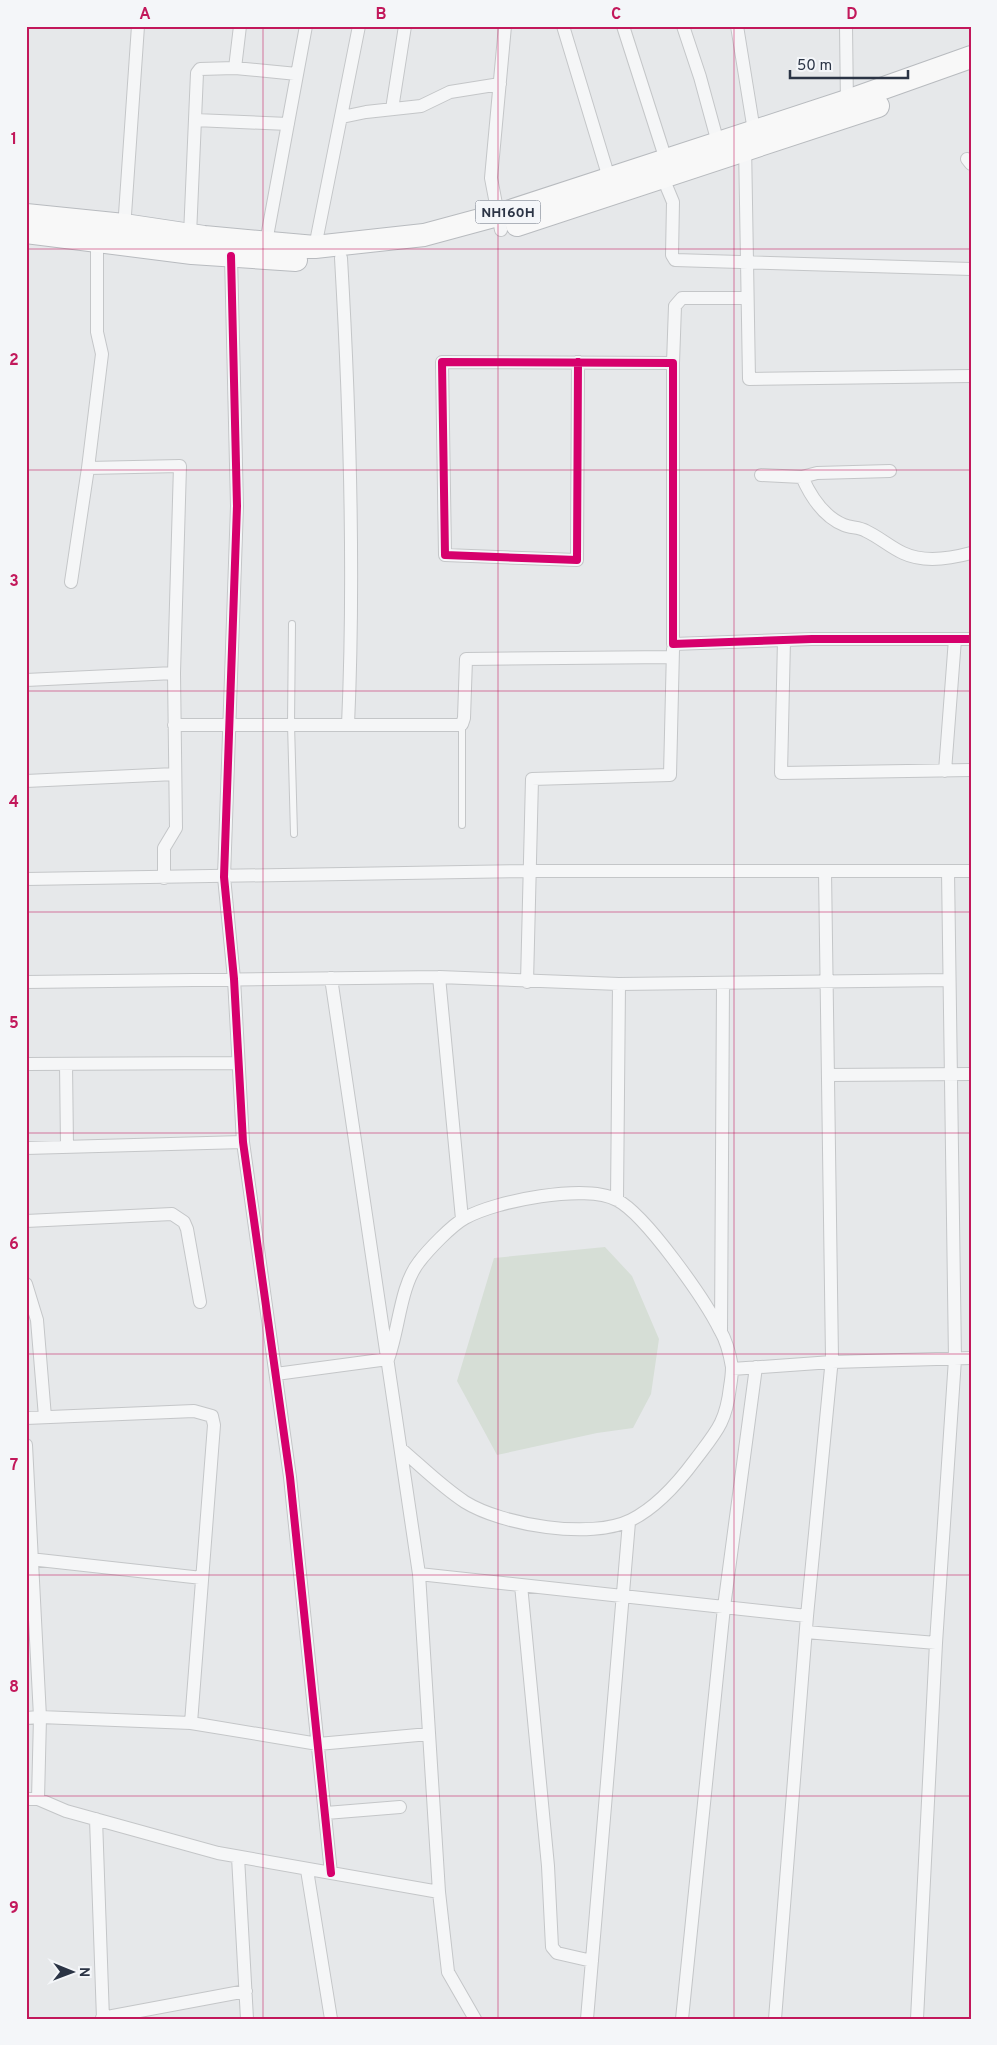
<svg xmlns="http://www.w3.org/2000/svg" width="997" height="2045" font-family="Overpass,sans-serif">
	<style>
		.green { fill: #d6ded6 }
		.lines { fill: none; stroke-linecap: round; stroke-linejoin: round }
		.lane-casing { stroke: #c4c6c8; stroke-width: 8 }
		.street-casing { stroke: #c4c6c8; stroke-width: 14 }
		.highway-casing { stroke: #b8bbbf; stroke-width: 24 }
		.lane { stroke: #f5f6f7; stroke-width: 6 }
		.street { stroke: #f5f6f7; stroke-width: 12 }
		.highway { stroke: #f8f8f8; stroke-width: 22 }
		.cycleway-casing { stroke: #f4f6f9; stroke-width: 11 }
		.cycleway { stroke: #d6006c; stroke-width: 8 }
		.grid { fill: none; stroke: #c2185b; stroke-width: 1; stroke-opacity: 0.55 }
		.labels { text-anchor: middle; stroke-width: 5; stroke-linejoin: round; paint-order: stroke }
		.shield { fill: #f4f6f9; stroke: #676e7b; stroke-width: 1 }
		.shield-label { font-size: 14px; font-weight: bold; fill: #2b3445 }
		.neatline { fill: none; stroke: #c2185b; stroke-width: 2 }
		.grid-label { font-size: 16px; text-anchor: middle; font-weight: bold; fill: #c2185b }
	</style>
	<rect width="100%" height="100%" fill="#e6e8ea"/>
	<path class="green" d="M605 1247 632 1276 659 1339 651 1394 633 1428 597 1433 497 1455 457 1381 494 1258Z"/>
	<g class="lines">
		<defs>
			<path id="lane" d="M292 624 291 724 294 834
				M462 825V724"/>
			<path id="street" d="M563 26 609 178
				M623 26 666 160
				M683 26 700 77 718 143
				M737 26 754 131
				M846 26 847 106
				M235 68 297 74
				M392 109 405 26
				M342 117 366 112 421 106 450 92 500 84
				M195 120 288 124
				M745 144 749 379 971 376
				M967 159 971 164
				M663 178 673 202 672 255 675 260 971 269
				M124 229 138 26
				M501 230 491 178 505 26
				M190 235 197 73 200 69 235 68 240 26
				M97 240V332L102 354 88 468 180 466 174 673 176 828 164 848V878
				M266 242 306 26
				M315 247 359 26
				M231 256 237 506 224 877 234 979 243 1142 290 1477 331 1873
				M341 258C350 413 355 569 348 725
				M578 362 577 560 445 555 442 362C519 362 596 362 673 363V644L812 639H971
				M673 363 675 306 682 298H747
				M761 475 802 477C810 495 824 517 844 525 851 528 859 527 866 531 879 537 890 547 903 553 924 563 949 559 971 553
				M802 477 817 473 890 471
				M71 582 88 468
				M784 640 781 773 971 770
				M26 680 174 673
				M174 725H458L462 724 464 718 466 659 672 657
				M945 771 955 639
				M26 781 175 774
				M26 879 531 871H971
				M439 977 462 1219
				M331 978 419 1574
				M26 982 439 977 619 984 949 980
				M527 982 532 779 670 775 673 649
				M26 1064 238 1063
				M66 1064 67 1147
				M828 1075 971 1074
				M26 1148 243 1142
				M617 1200 619 984
				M26 1221 172 1214 184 1222 187 1229 200 1302
				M26 1284 37 1320 45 1417
				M721 1332 723 984
				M732 1369 832 1362 971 1358
				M276 1374 388 1359C399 1330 400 1286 419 1262 428 1250 452 1225 465 1218 495 1201 586 1183 617 1200 646 1215 705 1300 720 1330 726 1340 730 1355 732 1367 732 1373 731 1381 730 1387 726 1423 716 1432 695 1460 678 1483 657 1507 631 1520 591 1540 502 1525 465 1502 442 1487 422 1467 401 1449
				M26 1418 194 1411 212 1416 214 1425 191 1723
				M26 1445 40 1717 26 1718
				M30 1559 202 1578
				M521 1585 548 1866 552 1947 557 1953 592 1961
				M806 1632 936 1643
				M26 1799H38L66 1811 218 1853 439 1892 448 1972 475 2019
				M38 1799 40 1717 191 1723 318 1744 429 1734
				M326 1813 400 1807
				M96 1819 103 2019
				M238 1857 247 2019
				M307 1870 331 2019
				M439 1892 419 1574 807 1616
				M102 2018 246 1991
				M587 2019 629 1522
				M682 2019 724 1607 756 1367
				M775 2019 807 1616 832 1358 825 871
				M917 2019 936 1643 955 1359 948 871"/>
			<path id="highway" d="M26 215 124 225 204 237 315 247 424 235 498 215 847 101 971 57
				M517 225 878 106
				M26 232 192 253 296 260"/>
		</defs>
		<use href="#lane" class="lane-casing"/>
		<use href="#street" class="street-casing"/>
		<use href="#highway" class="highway-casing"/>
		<use href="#lane" class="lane"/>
		<use href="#street" class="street"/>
		<use href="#highway" class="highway"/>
		<defs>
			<path id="cycleway" d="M231 256 237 506 224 877 234 979 243 1142 290 1477 331 1873
				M578 362 577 560 445 555 442 362C519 362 596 362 673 363V644L812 639H971"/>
		</defs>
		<use href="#cycleway" class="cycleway-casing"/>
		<use href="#cycleway" class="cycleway"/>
	</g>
	<path class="grid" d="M263 26V2019M498 26V2019M734 26V2019M26 249H971M26 470H971M26 691H971M26 912H971M26 1133H971M26 1354H971M26 1575H971M26 1796H971"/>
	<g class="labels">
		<rect class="shield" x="475.5" y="200.5" width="65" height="23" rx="4"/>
		<g class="shield-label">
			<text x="508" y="217">NH160H</text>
		</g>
	</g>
	<rect width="997" height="2045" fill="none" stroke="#f4f6f9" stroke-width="55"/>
	<g transform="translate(72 1972) rotate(91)" stroke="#f4f6f9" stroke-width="4" paint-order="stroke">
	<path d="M0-4L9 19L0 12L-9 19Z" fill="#2b3445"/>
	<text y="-8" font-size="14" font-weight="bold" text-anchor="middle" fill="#2b3445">N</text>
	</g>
	<path d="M790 70v8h118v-8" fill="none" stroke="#2b3445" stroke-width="2.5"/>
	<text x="797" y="70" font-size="15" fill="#2b3445" stroke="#f4f6f9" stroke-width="4" paint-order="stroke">50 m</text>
	<rect x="28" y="28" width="942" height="1990" class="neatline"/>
	<g class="grid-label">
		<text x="145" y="19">A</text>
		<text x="381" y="19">B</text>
		<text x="616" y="19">C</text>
		<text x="852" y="19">D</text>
		<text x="14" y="144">1</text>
		<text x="14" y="365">2</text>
		<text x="14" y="586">3</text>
		<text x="14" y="807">4</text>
		<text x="14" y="1028">5</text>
		<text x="14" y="1249">6</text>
		<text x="14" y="1470">7</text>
		<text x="14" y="1692">8</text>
		<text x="14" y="1913">9</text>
	</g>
</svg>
